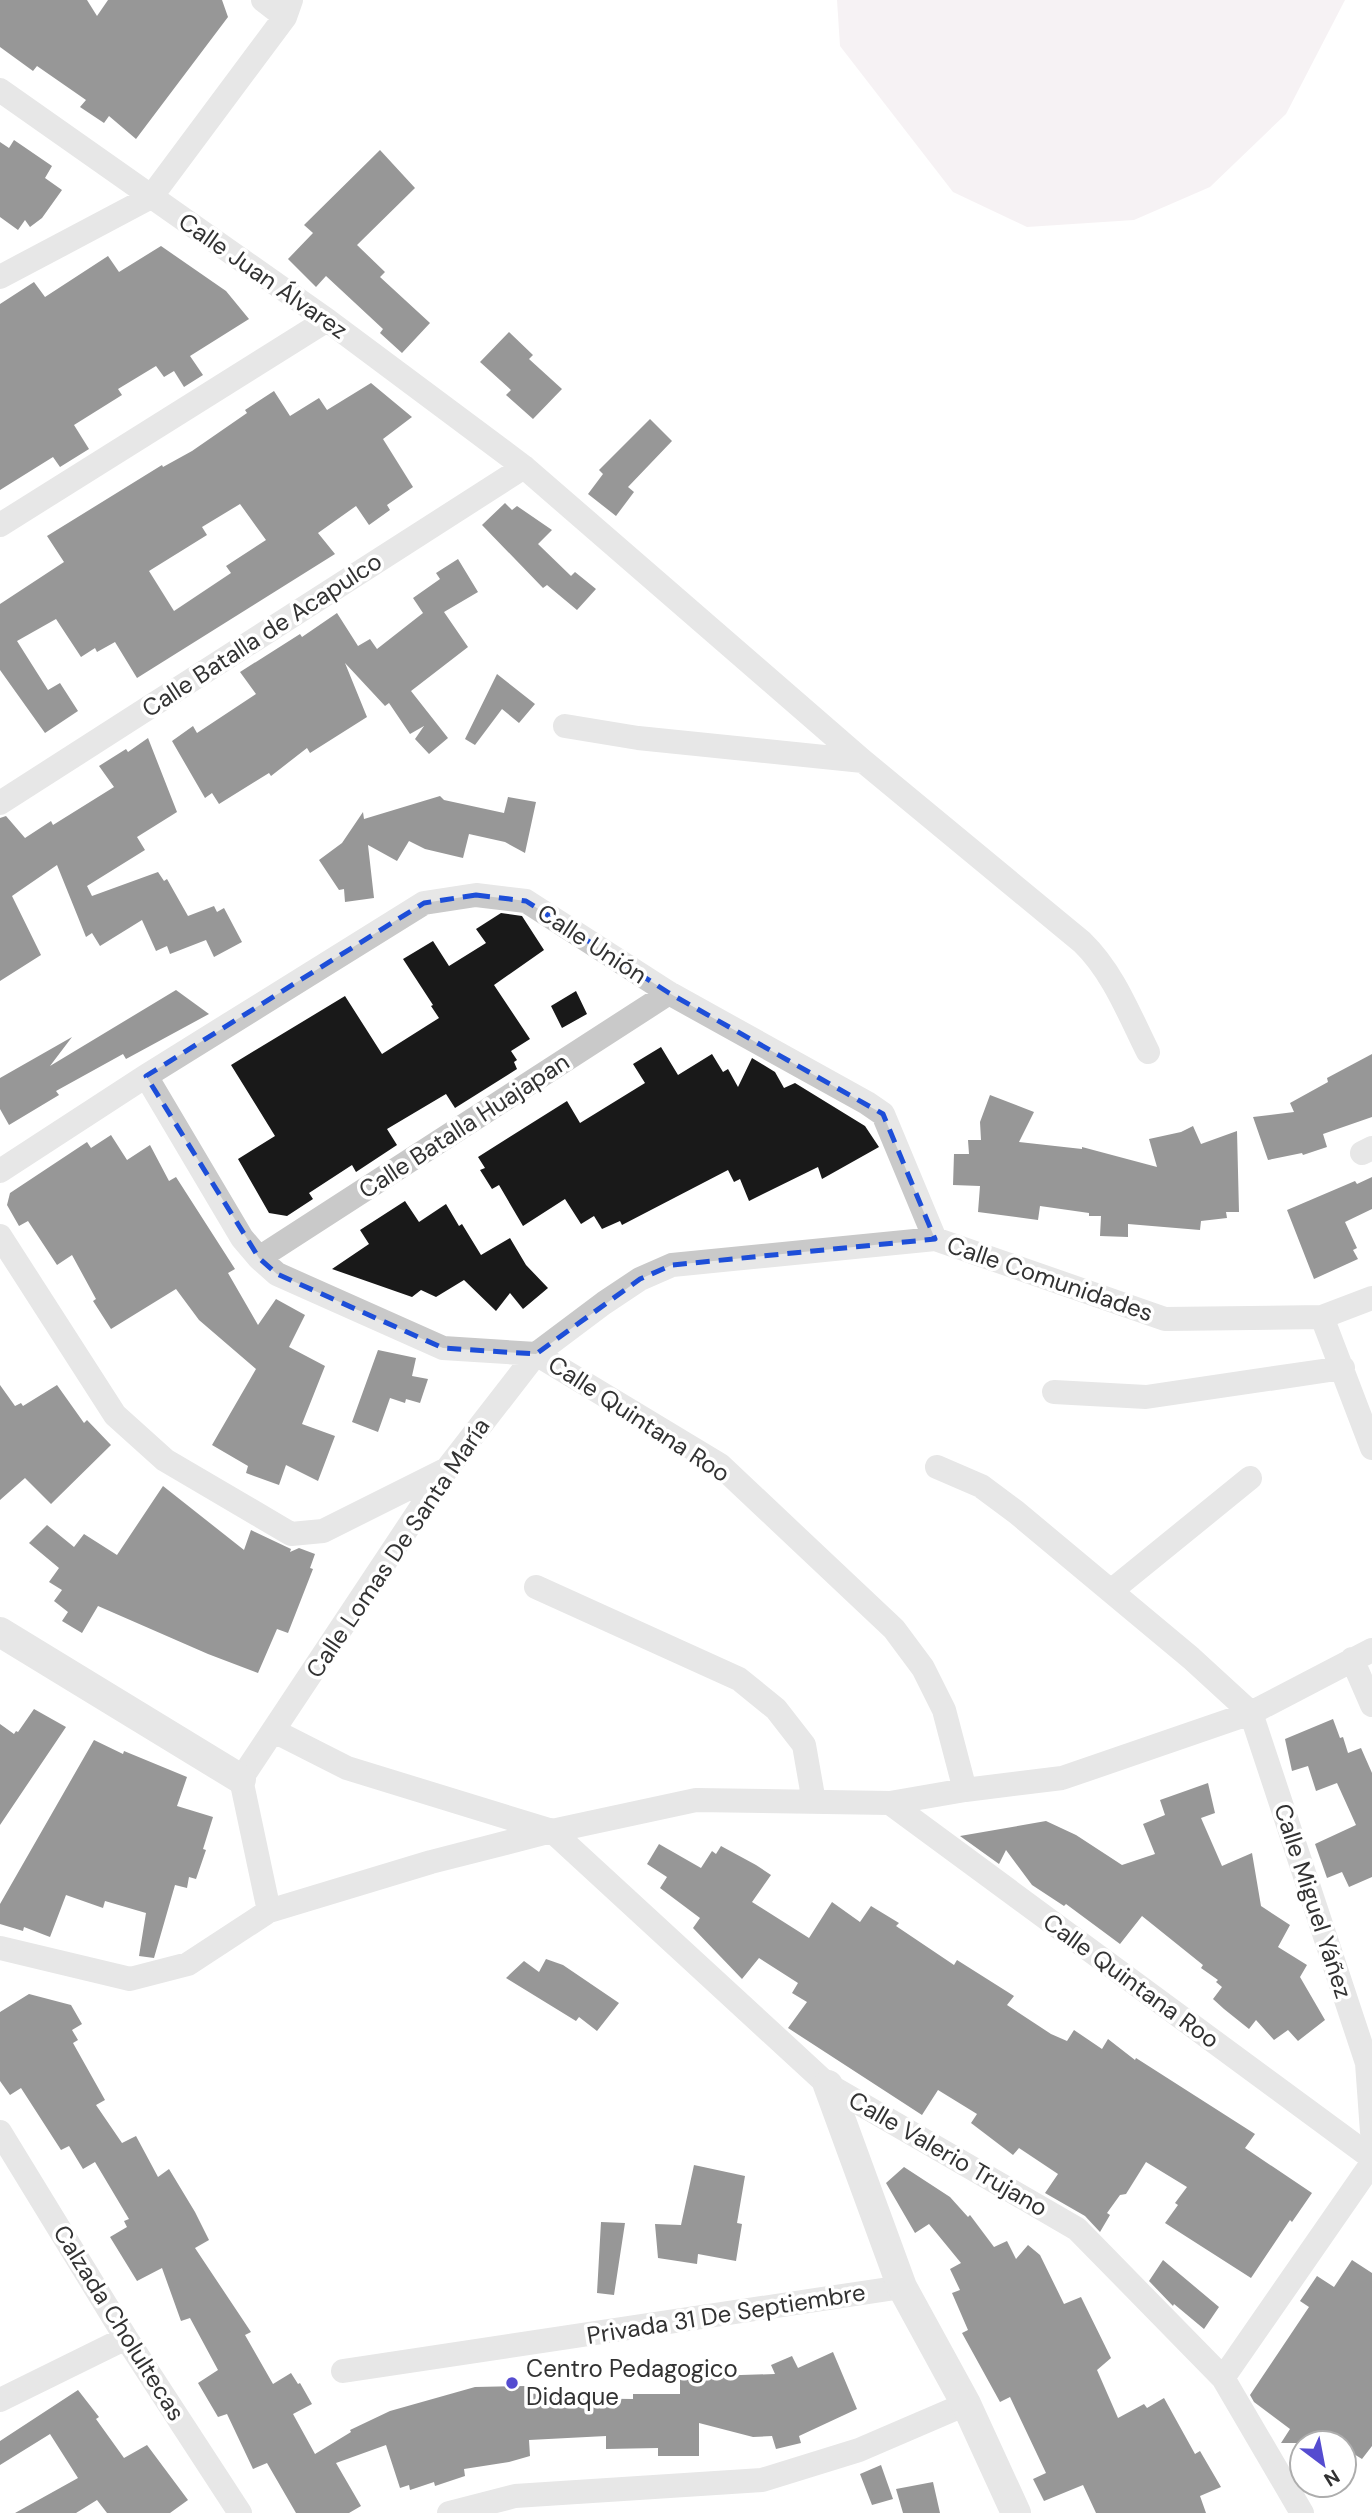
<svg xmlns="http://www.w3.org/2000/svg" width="1372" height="2513" font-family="'DM Sans',sans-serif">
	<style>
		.green { fill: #ece2e6 }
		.building { fill: #191919; fill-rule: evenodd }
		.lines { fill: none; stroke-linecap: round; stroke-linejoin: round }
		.minor { stroke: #c9c9c9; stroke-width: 24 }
		.tertiary { stroke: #c9c9c9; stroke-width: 30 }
		.marked { fill: none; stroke: #1d4ed8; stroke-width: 5; stroke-dasharray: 14 9; stroke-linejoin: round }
		.poi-dot { fill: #554cd0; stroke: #fff; stroke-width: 2.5 }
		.labels { text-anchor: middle; stroke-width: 7; stroke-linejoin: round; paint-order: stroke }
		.street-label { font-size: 24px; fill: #323232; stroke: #fff }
		.poi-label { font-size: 24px; fill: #323232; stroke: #fff; text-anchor: start }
	</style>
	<rect width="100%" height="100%" fill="#fff"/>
	<path class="green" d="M837 0H1345L1286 114 1210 187 1134 220 1027 227 953 192 840 46Z"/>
	<path class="building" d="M0 0H87L97 16 108 0H222L228 17 136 139 109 116 104 123 80 107 86 100 37 66 33 71 0 47Z
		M14 140 52 166 45 178 62 190 42 218 30 227 25 220 18 230 0 217V142L9 148Z
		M380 150 415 188 357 245 385 272 380 277 430 323 402 353 380 333 383 329 326 276 316 287 288 259 313 233 304 225Z
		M161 246 226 291 249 319 190 356 203 375 184 387 174 371 164 377 156 366 118 389 122 395 74 425 89 449 60 467 53 457 0 490V304L34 282 45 297 108 256 119 272Z
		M509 332 533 355 529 359 562 389 533 419 506 395 511 390 480 362Z
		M371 383 412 417 383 439 413 487 387 505 390 510 369 525 356 506 318 533 335 554 137 678 115 642 97 652 95 648 81 657 56 619 17 641 48 690 60 683 78 711 45 733 0 670V604L64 562 47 536 162 465 163 467 192 451 247 413 245 410 274 391 290 416 319 398 327 410ZM240 504 266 540 226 566 231 573 174 611 149 571 207 535 202 527Z
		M650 419 672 441 628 487 634 492 616 516 588 494 603 474 599 470Z
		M505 503 512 510 517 506 552 530 538 544 571 576 575 572 596 589 577 610 547 585 543 588 482 525Z
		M458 559 478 592 444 612 468 647 411 691 448 738 429 754 415 739 424 726 410 734 389 703 385 706 345 663 367 717 310 753 307 748 271 776 269 773 219 804 212 793 205 798 172 741 193 726 197 733 256 694 240 672 300 634 302 637 337 613 358 646 370 639 377 649 423 613 413 598 440 579 436 573Z
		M497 674 535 704 519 723 502 709 475 745 465 739Z
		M148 738 177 812 137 837 145 850 87 886 92 896 158 872 164 881 167 879 188 916 214 906 217 912 224 908 242 942 214 957 206 940 170 954 167 946 156 951 142 920 100 946 92 933 86 937 57 865 12 896 41 955 0 981V818L6 816 25 838 51 821 53 825 114 787 99 766 126 749 128 752Z
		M440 796 444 800 504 813 508 797 536 802 525 853 505 842 469 834 463 858 425 849 409 841 397 861 368 845 374 898 345 902 344 889 339 890 319 860 342 843 363 812 364 819Z
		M501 913 522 916 544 950 494 985 530 1039 511 1051 517 1060 514 1062 517 1069 455 1108 446 1094 387 1129 397 1145 356 1172 352 1165 309 1193 313 1199 287 1216 269 1213 238 1159 275 1136 231 1065 345 996 382 1054 439 1018 431 1006 433 1005 403 959 433 941 449 966 486 943 476 929Z
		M176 990 209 1014 126 1059 123 1054 56 1091 59 1095 9 1125 0 1109V1078L72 1037 50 1066Z
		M576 991 587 1014 562 1028 551 1006Z
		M661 1047 678 1075 712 1054 723 1072 728 1069 738 1087 752 1058 775 1072 784 1088 795 1083 865 1126 879 1147 822 1179 818 1167 749 1201 740 1179 734 1182 728 1170 622 1225 620 1221 602 1229 594 1216 581 1224 565 1199 523 1226 499 1185 492 1189 480 1170 485 1168 478 1157 567 1101 580 1123 645 1083 633 1064Z
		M1372 1054V1117L1323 1134 1327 1147 1303 1155 1302 1153 1268 1160 1253 1117 1294 1112 1290 1103 1328 1082 1327 1078Z
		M990 1095 1034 1112 1019 1142 1082 1149V1147L1157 1167 1149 1139 1181 1132 1193 1126 1201 1144 1237 1131 1239 1212H1226L1227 1218 1201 1221 1200 1230 1128 1224V1237L1100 1236 1101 1216H1089V1213L1040 1206 1038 1220 978 1212 980 1186 953 1185 954 1154H969L968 1140H981L980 1122Z
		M111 1135 127 1160 150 1145 169 1181 176 1177 235 1269 228 1273 258 1325 276 1299 305 1315 289 1347 325 1366 302 1424 335 1436 318 1481 286 1465 279 1485 246 1473 248 1466 212 1445 256 1369 199 1320 176 1289 111 1329 93 1301 96 1299 72 1255 57 1265 28 1221 19 1226 7 1205 10 1193 87 1142 91 1148Z
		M1372 1177V1209L1345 1222 1357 1248 1353 1250 1358 1259 1314 1279 1287 1210 1355 1181 1357 1184Z
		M405 1201 419 1222 446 1204 459 1226 462 1224 481 1255 510 1238 526 1265 548 1288 523 1309 510 1293 496 1311 464 1280 436 1297 421 1290 412 1297 332 1269 369 1244 360 1230Z
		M378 1350 416 1358 412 1376 428 1379 420 1403 406 1399 405 1403 390 1398 378 1432 352 1422Z
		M0 1385 15 1406 21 1403 23 1406 57 1385 84 1423 87 1420 111 1445 51 1504 25 1478 0 1500Z
		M163 1486 244 1550 251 1530 291 1549 290 1552 299 1548 315 1554 310 1568 313 1569 288 1633 277 1629 258 1673 208 1654 98 1606 82 1633 62 1621 68 1612 54 1601 62 1590 49 1582 59 1568 29 1543 47 1525 74 1547 84 1534 117 1555Z
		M34 1709 66 1727 0 1825V1724L14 1734 16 1731 18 1732Z
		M1333 1719 1340 1738 1343 1737 1348 1753 1361 1748 1372 1773V1877L1349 1887 1342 1872 1327 1878 1315 1844 1356 1825 1337 1783 1316 1791 1308 1766 1292 1771 1285 1739Z
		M94 1740 123 1754 124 1751 187 1777 177 1806 213 1817 203 1849 206 1850 196 1879 189 1877 187 1888 175 1885 154 1958 139 1956 146 1913 105 1901 103 1908 66 1895 50 1937 24 1927 23 1931 0 1924V1904Z
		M1208 1783 1215 1813 1201 1818 1222 1866 1252 1853 1261 1906 1290 1925 1278 1947 1307 1965 1300 1977 1325 2020 1298 2041 1288 2030 1274 2040 1256 2020 1249 2029 1224 2009 1213 1999 1222 1987 1216 1982 1218 1980 1201 1968 1203 1965 1142 1916 1120 1944 1066 1904 1064 1906 1032 1885 1006 1850 999 1864 960 1836 1046 1821 1076 1835 1122 1865 1155 1854 1143 1824 1165 1815 1160 1800Z
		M659 1844 701 1868 712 1851 716 1854 721 1846 756 1865 771 1875 752 1902 809 1938 832 1902 860 1922 871 1906 899 1923 896 1926 954 1965 957 1960 1014 1996 1007 2005 1051 2034 1067 2041 1074 2030 1102 2049 1108 2039 1135 2060 1136 2058 1255 2134 1245 2148 1312 2193 1292 2222 1290 2220 1251 2278 1165 2223 1178 2205 1175 2203 1187 2187 1146 2162 1126 2194 1120 2195 1107 2213 1110 2215 1100 2232 1085 2216 1045 2193 1058 2174 1019 2148 1013 2155 971 2123 977 2114 938 2090 922 2115 788 2028 807 2002 792 1993 798 1983 759 1958 742 1979 693 1928 700 1918 660 1888 667 1877 647 1864Z
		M546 1959 563 1965 619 2003 597 2031 579 2017 576 2021 506 1978 524 1961 539 1972Z
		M29 1994 71 2005 82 2024 72 2030 78 2040 73 2043 105 2100 96 2105 122 2143 136 2136 158 2177 169 2169 195 2212 209 2240 195 2248 251 2332 245 2335 273 2384 291 2373 298 2384 300 2383 312 2404 293 2414 315 2454 351 2432 350 2430 390 2411 475 2387 527 2386V2394L552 2393V2398L633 2399V2394H680V2377L775 2374 771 2365 792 2356 798 2368 833 2352 857 2409 799 2436 801 2443 776 2449 772 2436 753 2437 699 2423V2456H658V2448L606 2449V2436L529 2440 530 2456 509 2462 464 2469 465 2476 435 2486 434 2482 410 2490 409 2485 400 2488 386 2445 336 2463 361 2506 349 2513H296L267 2463 253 2469 227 2414 218 2417 198 2383 218 2370 190 2318 181 2321 162 2268 137 2281 110 2237 127 2227 124 2221 129 2219 95 2162 83 2169 69 2146 61 2150 21 2088 10 2095 0 2081V2012Z
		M694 2165 745 2176 737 2223 742 2224 736 2261 698 2254 697 2264 658 2258 655 2224 681 2225Z
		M904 2167 950 2197 968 2217 970 2215 994 2247 1007 2241 1016 2259 1028 2245 1040 2255 1064 2304 1081 2297 1111 2358 1097 2370 1118 2418 1144 2404 1147 2408 1164 2398 1195 2454 1200 2451 1221 2487 1200 2496 1206 2513H1096L1083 2485 1044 2501 1033 2479 1046 2473 1010 2397 1000 2402 962 2333 968 2330 952 2293 960 2290 950 2269 961 2263 929 2224 915 2233 886 2183Z
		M601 2222 625 2223 614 2295 597 2293Z
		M1163 2260 1219 2307 1204 2329 1174 2304 1173 2306 1149 2281Z
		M1352 2260 1372 2273V2446L1362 2459 1344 2448V2443H1281L1290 2429 1254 2402 1250 2395 1309 2307 1300 2301 1317 2276 1334 2287Z
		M78 2390 99 2417 96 2419 124 2458 147 2445 188 2500 170 2513H107L97 2500 76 2513H15L78 2478 50 2434 0 2465V2441Z
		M881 2465 893 2499 872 2505 860 2474Z
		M933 2482 940 2513H903L896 2489Z"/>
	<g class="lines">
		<path class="minor" d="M263 0 285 17
			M0 90 327 320 524 467 863 761 1082 942C1113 972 1129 1014 1148 1052
			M0 277 151 197 285 17 291 0
			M0 525 327 320
			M565 726 638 738 863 761
			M0 803 524 467
			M146 1076 242 1238 259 1258 277 1274 443 1348 536 1354 720 1465 894 1629 923 1668 944 1710 965 1790
			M1362 1153 1372 1148
			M0 1171 146 1076 424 903 476 895 526 901 669 993 867 1103 883 1114 935 1239
			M0 1236 115 1415 165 1460 291 1534 323 1531 445 1470
			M259 1258 669 993
			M1322 1317 1372 1448
			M1054 1392 1146 1397 1343 1368
			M937 1467 981 1486 1016 1512 1191 1658 1251 1713 1367 2063 1372 2132
			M536 1587 739 1679 776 1709 804 1745 814 1802
			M1111 1591 1250 1478
			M1352 1659 1372 1705
			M274 1731 347 1768 552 1831 828 2085 1077 2229 1223 2378 1302 2513
			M890 1803 1372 2158
			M269 1911 241 1779 446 1470 536 1354 604 1303 640 1279 672 1265 935 1239 1165 1319 1322 1317 1372 1298
			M0 1948 130 1979 188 1964 269 1911 431 1862 552 1831 696 1800 890 1803 965 1790 1062 1778 1251 1713 1372 1650
			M0 2132 126 2338 240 2513
			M343 2371 902 2287
			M1223 2378 1372 2163
			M0 2400 126 2338
			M449 2513 515 2496 762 2480 859 2450 966 2404"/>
		<path class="tertiary" d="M0 1632 241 1779
			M828 2085 902 2287 966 2404 1016 2513"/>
	</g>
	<path d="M0 0H1372V2513H0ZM476 895 526 901 669 993 883 1114 935 1239 672 1265 640 1279 536 1354 443 1348 277 1274 259 1258 146 1076 424 903Z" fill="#fff" fill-opacity=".55" fill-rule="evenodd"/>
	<path class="marked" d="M476 895 526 901 669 993 883 1114 935 1239 672 1265 640 1279 536 1354 443 1348 277 1274 259 1258 146 1076 424 903Z"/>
	<circle class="poi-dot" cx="512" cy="2383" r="7"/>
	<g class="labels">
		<g class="street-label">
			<text transform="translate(263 276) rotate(35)" y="8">Calle Juan Álvarez</text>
			<text transform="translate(262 635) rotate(-33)" y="8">Calle Batalla de Acapulco</text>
			<text transform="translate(592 944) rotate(33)" y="8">Calle Unión</text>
			<text transform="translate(464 1126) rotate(-33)" y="8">Calle Batalla Huajapan</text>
			<text transform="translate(1050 1279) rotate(19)" y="8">Calle Comunidades</text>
			<text transform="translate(639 1419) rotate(33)" y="8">Calle Quintana Roo</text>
			<text transform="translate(398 1548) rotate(-56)" y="8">Calle Lomas De Santa María</text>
			<text transform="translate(1313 1901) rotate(72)" y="8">Calle Miguel Yáñez</text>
			<text transform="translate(1131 1981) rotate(36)" y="8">Calle Quintana Roo</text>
			<text transform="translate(948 2154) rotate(30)" y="8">Calle Valerio Trujano</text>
			<text transform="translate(726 2314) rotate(-9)" y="8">Privada 31 De Septiembre</text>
			<text transform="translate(119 2323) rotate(58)" y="8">Calzada Cholultecas</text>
		</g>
		<g class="poi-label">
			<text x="526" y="2377">Centro Pedagogico<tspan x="526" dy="28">Didaque</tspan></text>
		</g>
	</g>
	<g transform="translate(1323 2464) rotate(148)"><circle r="33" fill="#ffffff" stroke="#adadad" stroke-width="2"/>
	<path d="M0-5L12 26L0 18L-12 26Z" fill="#554cd0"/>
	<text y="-10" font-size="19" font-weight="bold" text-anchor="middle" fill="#323232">N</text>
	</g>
</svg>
